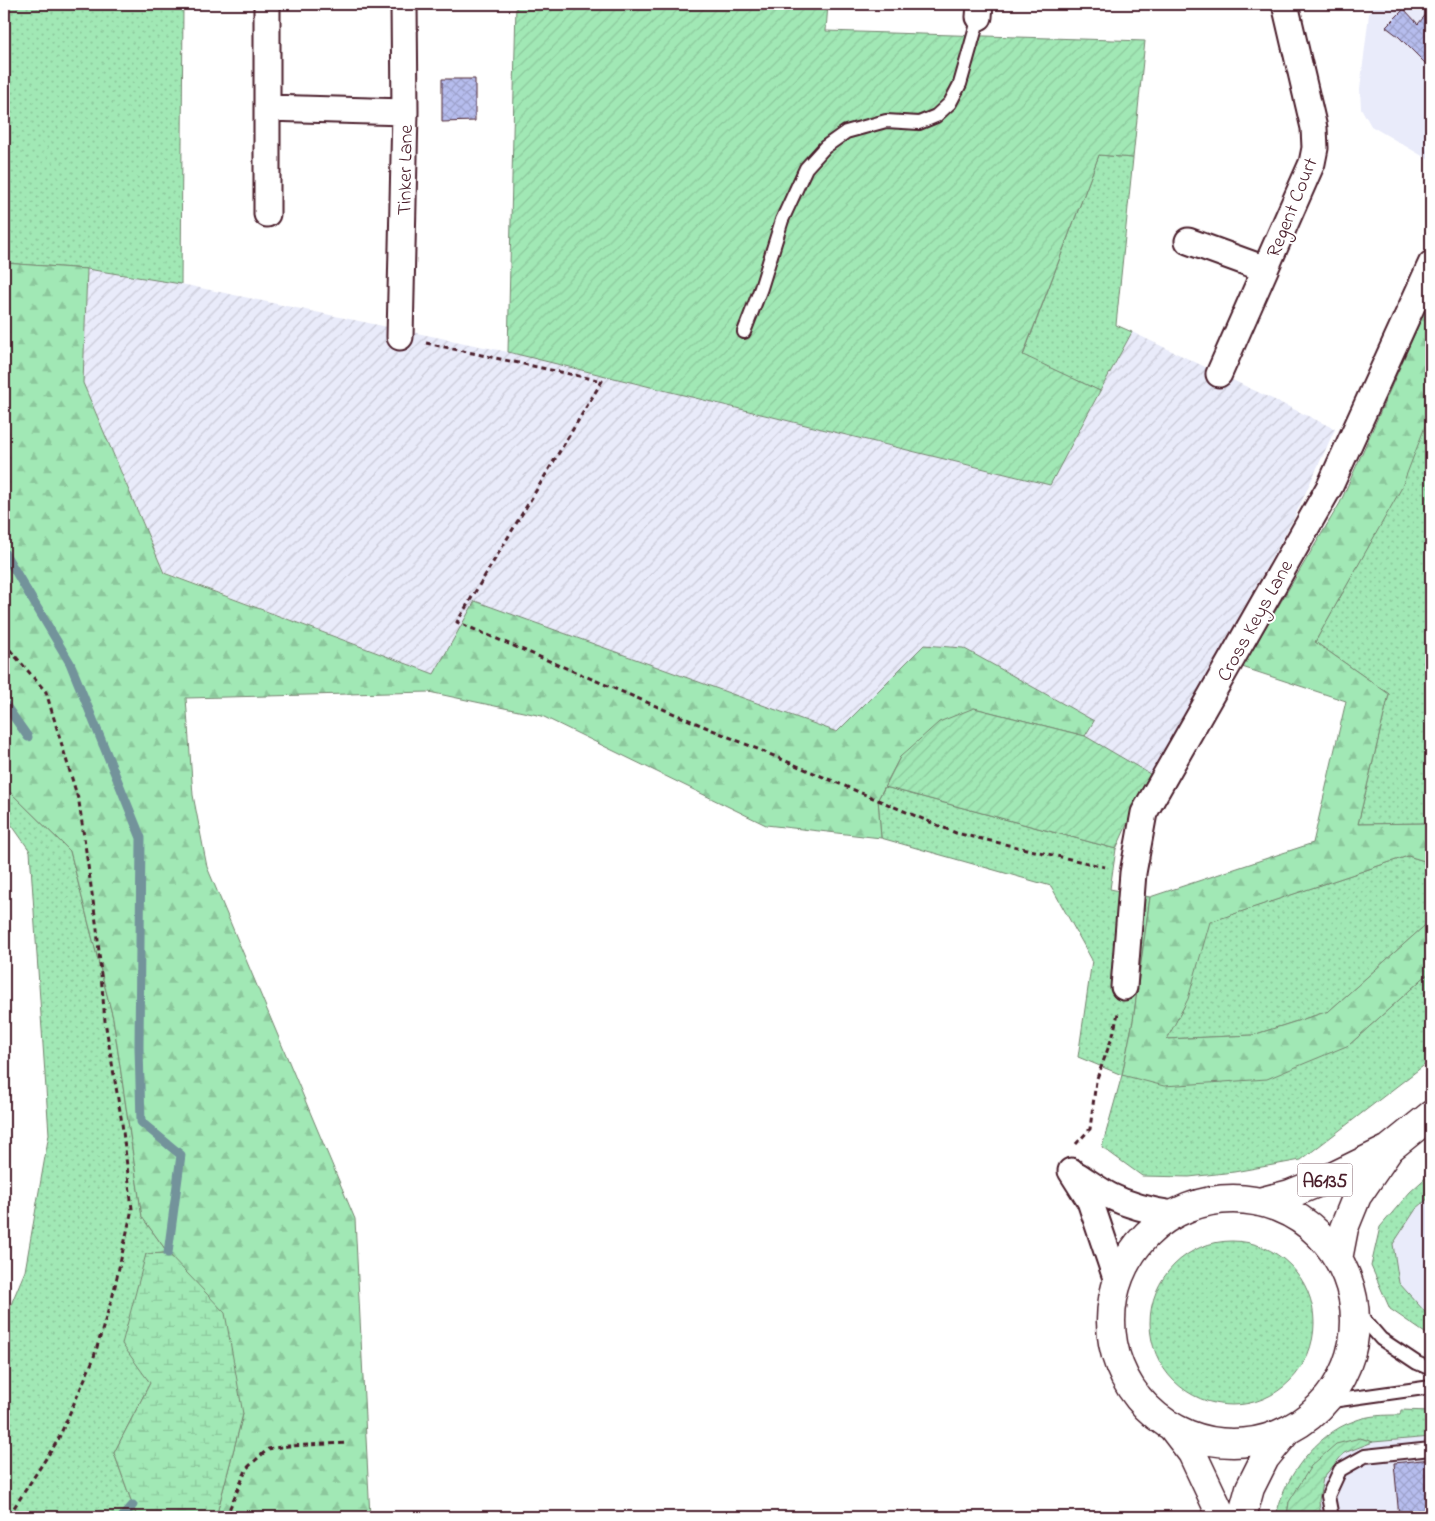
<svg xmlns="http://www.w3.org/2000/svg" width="1435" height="1521" font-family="'Indie Flower',sans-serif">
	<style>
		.built { fill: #e9ebfa }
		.industrial { fill: url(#industrial-furrows) }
		.grass { fill: url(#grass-dots); stroke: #768470 }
		.forest { fill: url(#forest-firs); stroke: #768470 }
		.wetland { fill: url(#wetland-marsh); stroke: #768470 }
		.garden { fill: url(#garden-furrows); stroke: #768470 }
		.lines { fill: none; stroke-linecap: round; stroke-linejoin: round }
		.stream { stroke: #73939b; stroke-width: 9 }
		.building { fill: url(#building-cross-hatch); stroke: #4a1f2b }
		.service-casing { stroke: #4a1f2b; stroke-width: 16 }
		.minor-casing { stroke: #4a1f2b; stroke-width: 29 }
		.primary-casing { stroke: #4a1f2b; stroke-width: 31 }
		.path { stroke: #4a1f2b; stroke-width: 3; stroke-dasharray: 5 4; stroke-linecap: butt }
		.service { stroke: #fff; stroke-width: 12 }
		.minor { stroke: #fff; stroke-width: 25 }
		.primary { stroke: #fff; stroke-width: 28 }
		.labels { text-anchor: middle; stroke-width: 4; stroke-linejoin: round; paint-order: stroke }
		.shield { fill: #fff; stroke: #80626b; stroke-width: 1 }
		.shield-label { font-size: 19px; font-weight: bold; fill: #4a1f2b }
		.street-label { font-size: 20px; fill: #4a1f2b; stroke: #fff }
	</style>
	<defs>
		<pattern id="industrial-furrows" width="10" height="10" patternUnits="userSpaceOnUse" patternTransform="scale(1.25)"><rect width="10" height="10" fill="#e9ebfa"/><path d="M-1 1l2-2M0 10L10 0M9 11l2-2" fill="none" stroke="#c9c9d6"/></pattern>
		<pattern id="grass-dots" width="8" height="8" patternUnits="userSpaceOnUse" patternTransform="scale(1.25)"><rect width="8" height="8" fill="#a1e8b5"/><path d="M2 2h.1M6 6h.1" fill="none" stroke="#8cc79c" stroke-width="1.8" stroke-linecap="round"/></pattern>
		<pattern id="forest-firs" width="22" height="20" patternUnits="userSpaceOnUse" patternTransform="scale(1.25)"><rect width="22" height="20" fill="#a1e8b5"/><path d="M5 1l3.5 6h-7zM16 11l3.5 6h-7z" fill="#8cc79c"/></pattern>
		<pattern id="wetland-marsh" width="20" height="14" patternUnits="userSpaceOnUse" patternTransform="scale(1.25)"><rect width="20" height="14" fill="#a1e8b5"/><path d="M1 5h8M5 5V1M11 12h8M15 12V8" fill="none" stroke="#8cc79c"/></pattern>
		<pattern id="garden-furrows" width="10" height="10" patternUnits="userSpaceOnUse" patternTransform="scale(1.25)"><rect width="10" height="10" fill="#a1e8b5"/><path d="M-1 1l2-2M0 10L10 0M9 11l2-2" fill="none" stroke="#8cc79c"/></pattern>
		<pattern id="building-cross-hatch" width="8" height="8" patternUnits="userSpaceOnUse" patternTransform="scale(1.25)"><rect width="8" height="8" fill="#b6bdee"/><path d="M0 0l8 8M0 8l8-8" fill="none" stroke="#9ea2cc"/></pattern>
	</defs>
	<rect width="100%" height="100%" fill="#fff"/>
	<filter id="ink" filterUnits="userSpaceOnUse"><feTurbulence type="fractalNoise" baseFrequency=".02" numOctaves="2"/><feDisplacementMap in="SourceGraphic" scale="10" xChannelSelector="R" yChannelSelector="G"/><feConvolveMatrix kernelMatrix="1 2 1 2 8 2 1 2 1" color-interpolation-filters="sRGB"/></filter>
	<g filter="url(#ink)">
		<path class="built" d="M1373 4H1431V161L1371 126 1361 108 1360 89 1369 14Z
			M1431 1196V1316L1426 1313 1399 1283 1393 1244 1416 1209Z
			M1431 1437V1517H1296L1340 1447 1373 1442Z"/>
		<path class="industrial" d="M87 269 181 284 508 352 1050 485 1132 332 1335 429 1293 520 1150 774 1085 736 1094 721 924 645 837 732 475 601 434 674 164 572 83 383Z"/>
		<path class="grass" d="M4 4H183L181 284 87 269 4 263Z
			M1099 155 1133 158 1116 325 1132 332 1100 391 1023 356Z
			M1431 410V823L1358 824 1389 694 1315 642 1396 497Z
			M4 786 70 851 113 1018 142 1217 168 1253 146 1254 150 1383 114 1453 137 1517H4V1321L25 1271 49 1134 30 851 4 814Z
			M885 787 1116 849 1110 889 1150 897 1133 1021 1122 1075 1349 1045 1431 971V1060L1301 1160 1234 1172 1189 1177 1142 1176 1102 1147 1122 1075 1078 1057 1092 960 1051 886 881 838 878 799Z
			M1408 856 1431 863V920L1329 1011 1253 1035 1166 1039 1185 1005 1209 922Z
			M1431 1173V1196L1416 1209 1393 1244 1399 1283 1426 1313 1431 1316V1334L1425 1333 1390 1309 1371 1266 1380 1227 1410 1192Z
			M1150 1323a82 82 0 1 1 164 0a82 82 0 1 1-164 0Z
			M1401 1410 1431 1411V1437L1373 1442 1360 1438 1289 1502 1287 1517H1276C1283 1478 1316 1434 1354 1421 1369 1415 1384 1415 1400 1415Z"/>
		<path class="forest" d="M4 263 87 269 83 383 164 573 434 674 475 601 837 732 924 645 963 648 1094 721 1085 736 974 708 900 757 878 799 881 838 766 825 542 716 429 692 186 698 193 795 207 867 355 1219 370 1517H216L243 1414 168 1253 142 1217 113 1018 70 851 4 786Z
			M1431 297V411L1401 489 1315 642 1389 694 1358 824 1431 823V863L1408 856 1210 922 1188 999 1167 1039 1253 1035 1329 1011 1431 920V971L1349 1045 1267 1079 1164 1086 1122 1075 1133 1021 1150 897 1313 843 1346 701 1242 667 1340 503Z"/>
		<path class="wetland" d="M168 1253 225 1313 243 1414 216 1517H137L114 1453 150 1383 122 1344 146 1254Z"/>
		<path class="garden" d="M516 4H828L826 31 1145 41 1133 158 1099 155 1023 355 1100 391 1050 485 508 352Z
			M974 708 1085 736 1150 774 1116 849 885 787 900 757 939 722Z
			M1360 1438 1373 1442 1344 1453 1323 1478 1319 1500 1321 1517H1287L1289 1502 1311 1466 1336 1444Z"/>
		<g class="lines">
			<path class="stream" d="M4 552 70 663 141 838 139 1047 141 1122 181 1155 168 1253
				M4 703 28 737
				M122 1517 133 1505"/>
		</g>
		<path class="building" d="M1421 4H1431V69L1398 36 1386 27 1404 9 1418 24 1429 11Z
			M442 79H475V121L442 122Z
			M1431 1459V1514L1399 1517 1394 1463Z"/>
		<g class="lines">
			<defs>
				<path id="service" d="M744 332 761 288 782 220 806 168 825 147 846 132 886 121 919 123 936 116 950 103 960 84 979 17
					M1355 1309 1381 1339 1417 1363 1431 1369
					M1325 1402 1431 1387
					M1332 1517 1328 1496 1340 1470 1365 1456 1431 1449"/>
				<path id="minor" d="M979 17 980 4
					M267 108 405 112
					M267 214V4
					M1188 241 1265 269
					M400 337 405 112 404 4
					M1219 374 1312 163 1315 148 1314 128 1285 4
					M1124 987 1133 873 1144 813 1330 486 1431 264
					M1071 1171 1090 1201 1117 1281
					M1077 1175C1088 1182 1099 1190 1110 1196 1130 1206 1151 1211 1173 1214"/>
				<path id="primary" d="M1111 1321a122 122 0 1 1 244 0a122 122 0 1 1-244 0Z
					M1259 1202 1290 1194 1332 1177 1389 1149 1431 1115
					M1338 1259 1344 1228 1357 1196 1388 1151
					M1172 1427 1192 1453 1222 1517
					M1242 1517 1250 1488 1265 1458 1288 1430"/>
			</defs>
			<use href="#service" class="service-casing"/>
			<use href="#minor" class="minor-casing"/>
			<use href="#primary" class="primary-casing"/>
			<path class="path" d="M426 343 602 381 457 622 956 833 1105 867
				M4 643 46 692 79 802 97 929 105 1021 122 1123 132 1209 113 1295 93 1360 58 1440 8 1517
				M1076 1144 1090 1129 1096 1081 1113 1035 1118 1013
				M226 1517 247 1468 268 1449 288 1446 347 1443"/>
			<use href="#service" class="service"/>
			<use href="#minor" class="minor"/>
			<use href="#primary" class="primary"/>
		</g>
	</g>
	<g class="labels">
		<rect class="shield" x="1297.5" y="1163.5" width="55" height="33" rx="4"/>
		<g class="shield-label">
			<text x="1325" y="1187">A6135</text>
		</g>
		<g class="street-label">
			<text transform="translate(404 170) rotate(-89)" y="7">Tinker Lane</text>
			<text transform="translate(1291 207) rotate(-68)" y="7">Regent Court</text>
			<text transform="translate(1254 620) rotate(-61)" y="7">Cross Keys Lane</text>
		</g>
	</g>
	<rect width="1435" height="1521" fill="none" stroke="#fff" stroke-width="20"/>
	<rect x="10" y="10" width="1415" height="1501" fill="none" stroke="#4a1f2b" stroke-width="2" filter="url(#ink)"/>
</svg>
